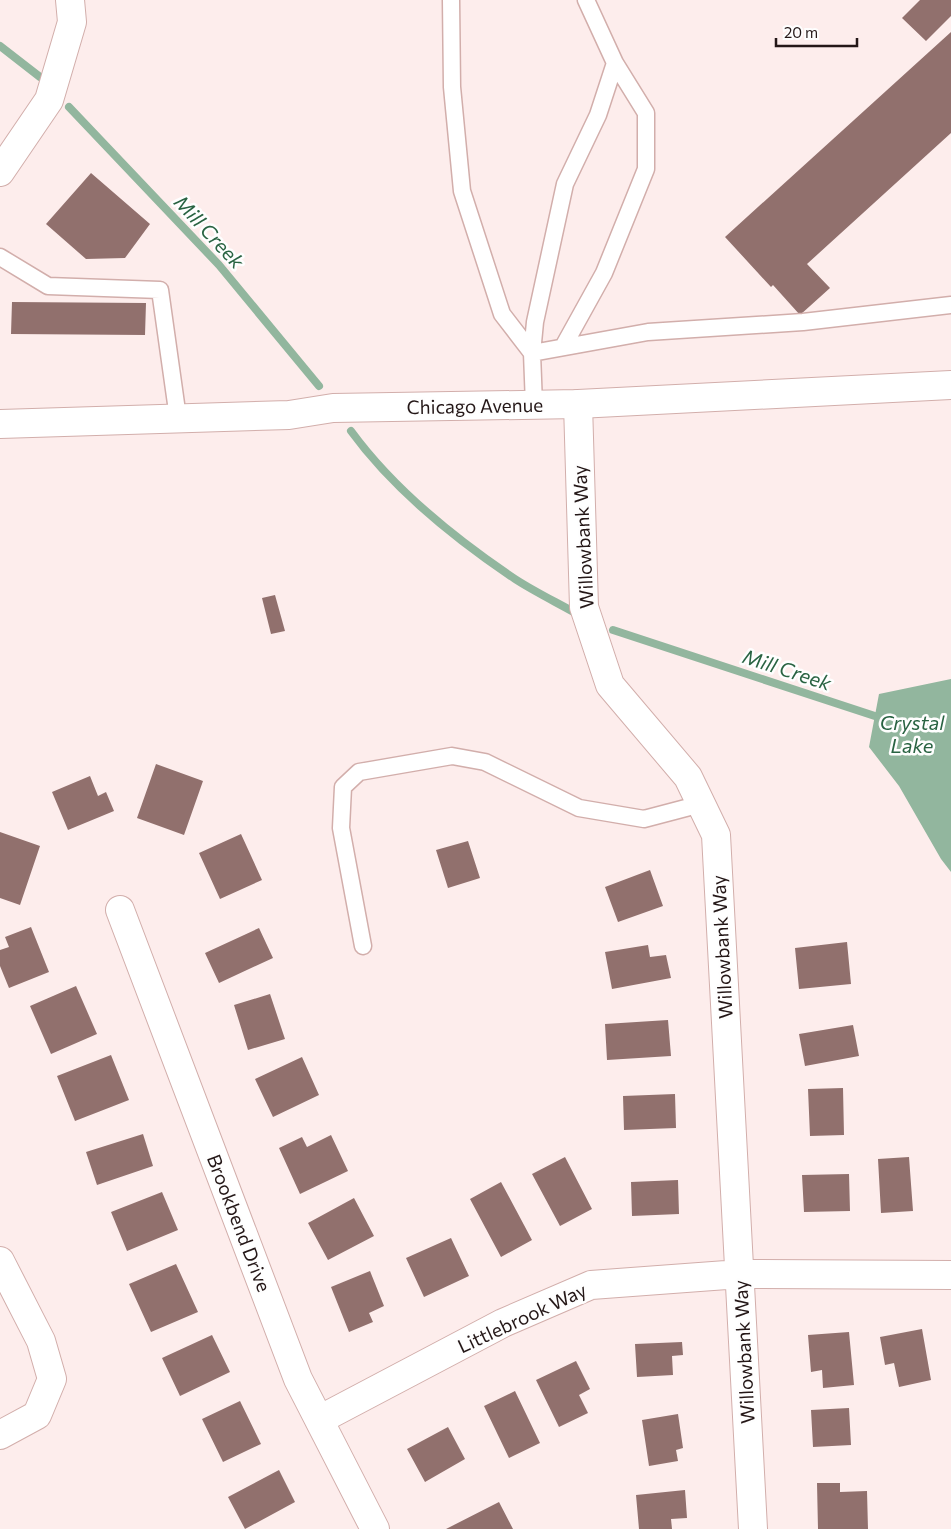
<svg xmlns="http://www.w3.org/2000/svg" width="951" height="1529" font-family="Commissioner,sans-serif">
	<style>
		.water { fill: #92b69e }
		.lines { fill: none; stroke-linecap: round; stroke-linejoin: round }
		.stream { stroke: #92b69e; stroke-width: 8 }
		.building { fill: #91706d }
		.service-casing { stroke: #d2aeab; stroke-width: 19 }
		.minor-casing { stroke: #d2aeab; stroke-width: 30 }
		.tertiary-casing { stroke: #d2aeab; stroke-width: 30 }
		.service { stroke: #fff; stroke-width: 16 }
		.minor { stroke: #fff; stroke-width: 28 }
		.tertiary { stroke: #fff; stroke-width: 28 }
		.labels { text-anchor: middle; stroke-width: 5; stroke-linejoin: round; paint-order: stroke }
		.street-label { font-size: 19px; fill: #241717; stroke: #fefefe }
		.water-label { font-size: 20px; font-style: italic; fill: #296342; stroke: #fefefe }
	</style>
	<rect width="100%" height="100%" fill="#fdedec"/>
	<path class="water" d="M951 679V872L941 859 899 786 869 747 879 694Z"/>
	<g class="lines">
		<path class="stream" d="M0 46 40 77
			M69 107 219 265 319 386
			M351 431C394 490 454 538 515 579 535 592 558 603 579 615
			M613 630 884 719"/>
	</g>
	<path class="building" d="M920 0H951V16L926 41 902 18Z
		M951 32V133L807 264 830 288 800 315 773 285 771 287 725 237Z
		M91 173 150 224 125 258 86 259 46 224Z
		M12 302 146 303 145 335 11 334Z
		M275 595 285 631 271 634 262 598Z
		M156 764 203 781 184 835 137 818Z
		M90 776 98 796 106 792 114 811 68 830 52 792Z
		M0 832 40 846 20 905 0 898Z
		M241 834 262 880 220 899 199 853Z
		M468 841 480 878 448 888 436 850Z
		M650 870 663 906 618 922 605 887Z
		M31 927 49 972 9 988 0 966V950L9 947 5 937Z
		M259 928 273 958 219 983 205 953Z
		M847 942 851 984 799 989 795 948Z
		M648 945 650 957 666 955 671 978 612 989 605 952Z
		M76 986 97 1034 51 1054 30 1006Z
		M270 994 285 1039 248 1050 234 1005Z
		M668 1020 671 1056 607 1060 605 1024Z
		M853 1025 859 1056 805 1066 799 1034Z
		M111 1055 129 1100 75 1121 57 1076Z
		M302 1057 319 1095 273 1117 255 1079Z
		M843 1088 844 1135 810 1136 808 1089Z
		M675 1094 676 1128 624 1130 623 1096Z
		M143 1134 153 1166 97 1185 86 1152Z
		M331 1135 348 1171 300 1194 279 1148 302 1137 307 1147Z
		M565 1157 592 1209 560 1226 532 1174Z
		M909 1157 913 1211 881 1213 878 1159Z
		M849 1174 850 1211 804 1212 802 1175Z
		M678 1180 679 1214 632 1216 631 1182Z
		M501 1182 532 1240 501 1257 470 1199Z
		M162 1192 178 1230 127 1251 111 1212Z
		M354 1198 374 1236 328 1260 308 1223Z
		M451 1238 469 1276 424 1297 406 1258Z
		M176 1264 198 1312 151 1332 129 1284Z
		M370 1271 384 1306 369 1313 373 1322 349 1332 331 1287Z
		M922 1329 931 1380 899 1387 894 1363 885 1365 880 1337Z
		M849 1332 854 1385 823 1388 822 1370 811 1372 808 1335Z
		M212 1335 230 1372 180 1396 162 1358Z
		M682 1342 683 1355 672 1356 673 1375 637 1377 635 1344Z
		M576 1361 590 1389 579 1395 588 1413 559 1427 536 1380Z
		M515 1391 540 1443 509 1458 484 1406Z
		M240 1401 261 1444 223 1462 202 1419Z
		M849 1408 851 1445 813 1447 811 1410Z
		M678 1414 683 1448 676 1450 678 1461 649 1466 642 1420Z
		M448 1427 465 1459 425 1482 407 1449Z
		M279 1470 295 1502 245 1529 228 1497Z
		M817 1483H840V1492L867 1491 868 1529H818Z
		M685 1490 687 1518 671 1519 672 1529H639L636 1495Z
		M499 1502 513 1529H446Z"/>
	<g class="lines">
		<defs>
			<path id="service" d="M451 0 452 87 462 191 502 314 532 353
				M0 257 48 286 160 290 178 418
				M563 347 604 273 646 169V113L615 63
				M532 353 535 322 565 184 598 115 615 63 586 0
				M534 405 532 353 648 332 803 322 951 305
				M363 946 341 828 343 787 359 772 452 756 485 762 579 808 644 819 701 804"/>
			<path id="minor" d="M0 172 49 100 72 22 70 0
				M578 404 584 607 610 685 688 777 716 835 753 1529
				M120 910 298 1379 375 1529
				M0 1261 41 1341 52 1379 37 1415 0 1435
				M319 1420 503 1323 591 1285 740 1274 951 1275"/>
			<path id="tertiary" d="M0 424 289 415 333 408 578 404 951 385"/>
		</defs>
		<use href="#service" class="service-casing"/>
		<use href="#minor" class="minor-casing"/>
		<use href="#tertiary" class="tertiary-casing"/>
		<use href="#service" class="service"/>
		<use href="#minor" class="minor"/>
		<use href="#tertiary" class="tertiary"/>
	</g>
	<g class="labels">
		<g class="street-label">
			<text transform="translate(475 406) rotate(-1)" y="7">Chicago Avenue</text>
			<text transform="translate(583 537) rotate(-93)" y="7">Willowbank Way</text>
			<text transform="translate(722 947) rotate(-93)" y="7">Willowbank Way</text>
			<text transform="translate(239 1223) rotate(69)" y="7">Brookbend Drive</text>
			<text transform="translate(522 1318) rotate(-25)" y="7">Littlebrook Way</text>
			<text transform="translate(744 1352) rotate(-93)" y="7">Willowbank Way</text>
		</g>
		<g class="water-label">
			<text transform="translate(209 232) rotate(47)" y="7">Mill Creek</text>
			<text transform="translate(787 670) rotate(18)" y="7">Mill Creek</text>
			<text x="912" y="730">Crystal<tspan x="912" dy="23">Lake</tspan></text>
		</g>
	</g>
	<path d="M776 38v8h81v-8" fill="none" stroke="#241717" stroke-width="2.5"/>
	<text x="784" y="38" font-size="15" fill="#241717" stroke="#fefefe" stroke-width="4" paint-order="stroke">20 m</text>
</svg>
